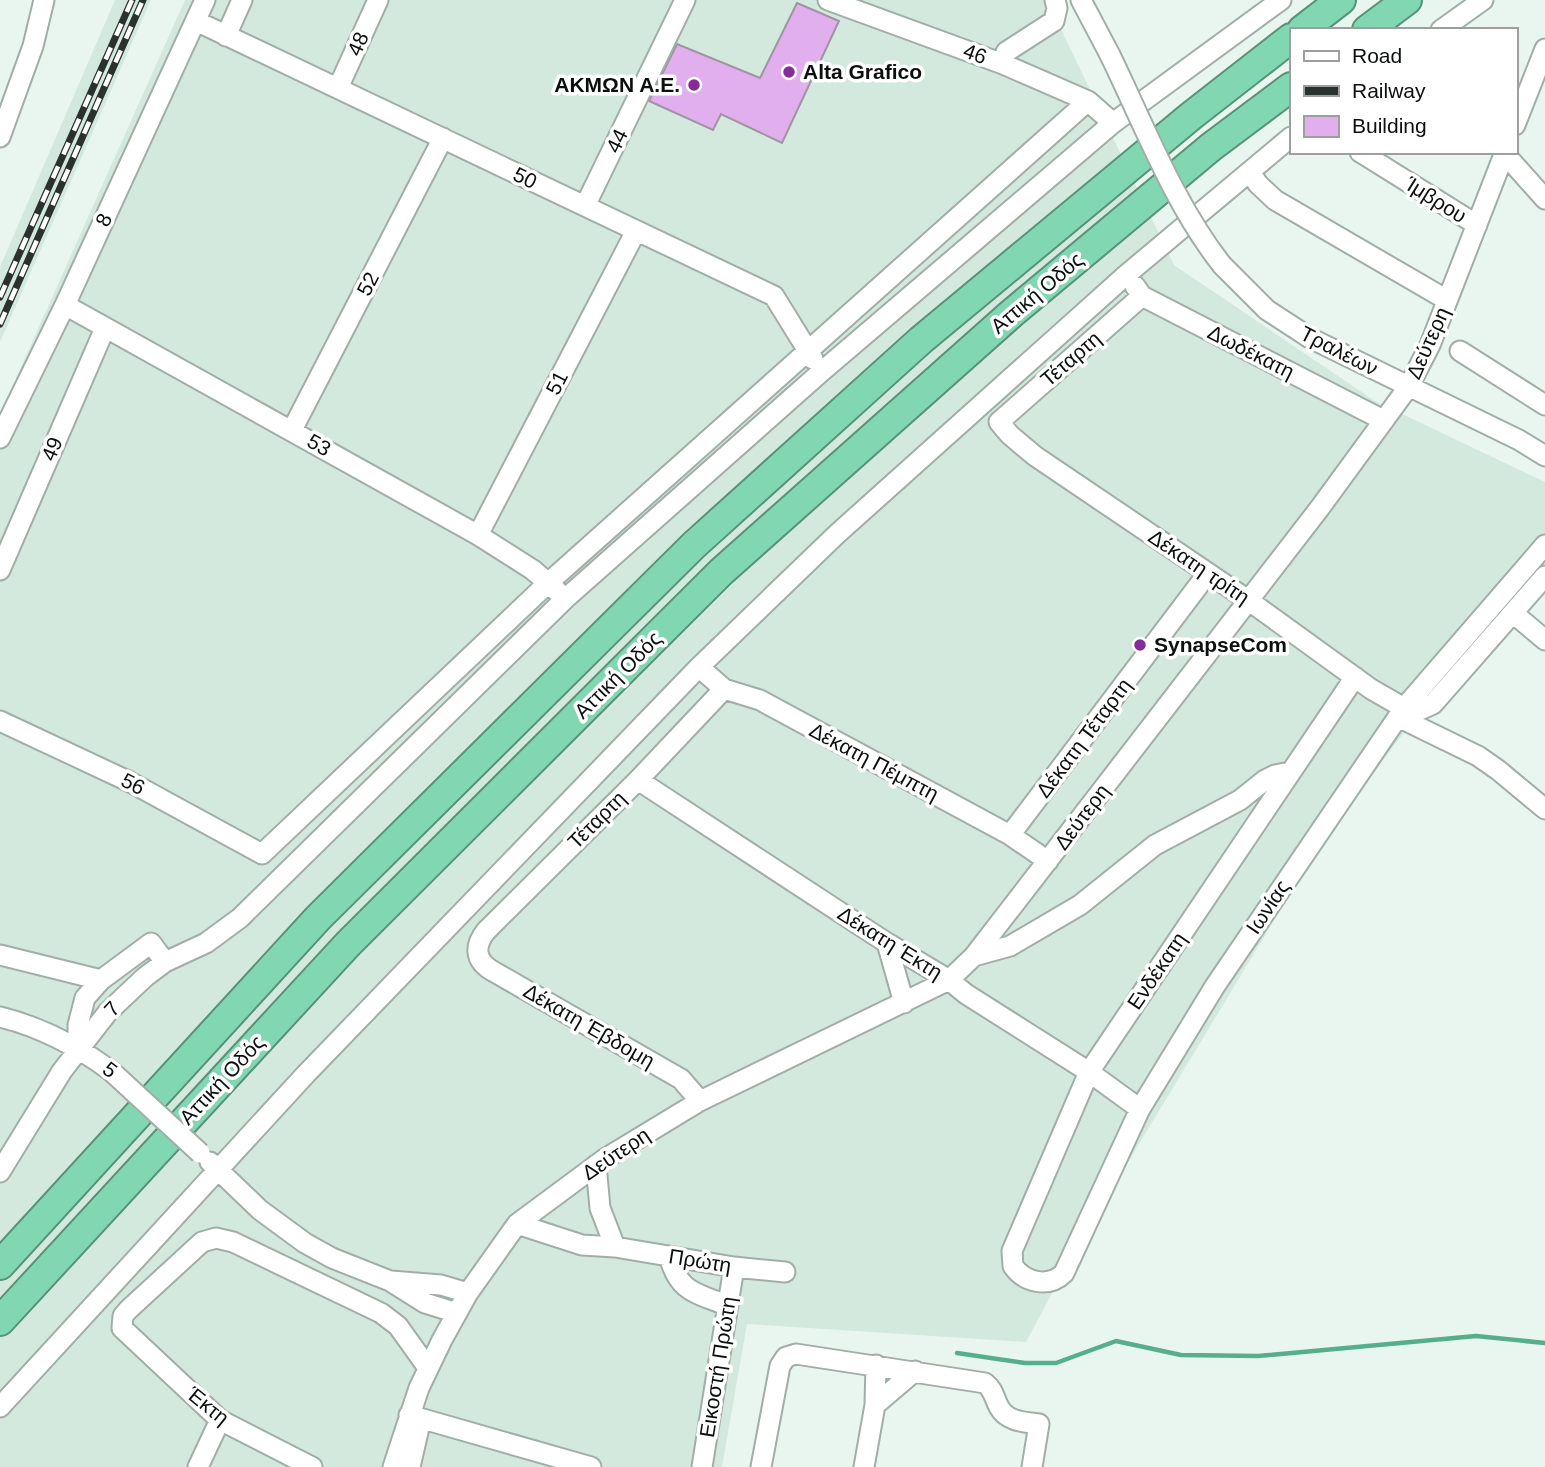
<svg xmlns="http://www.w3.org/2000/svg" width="1545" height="1467" font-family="Arial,sans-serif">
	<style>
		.built { fill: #d4e9de }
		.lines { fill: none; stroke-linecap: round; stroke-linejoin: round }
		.stream { stroke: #56af8a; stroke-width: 4.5 }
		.building { fill: #e1aeee; stroke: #9d959f; stroke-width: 2 }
		.minor-casing { stroke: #a1aea7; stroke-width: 23 }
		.highway-casing { stroke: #589178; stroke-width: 32 }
		.minor { stroke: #fff; stroke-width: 19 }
		.highway { stroke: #81d7b1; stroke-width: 28 }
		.rail-casing { stroke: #2b312e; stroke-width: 7 }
		.rail { stroke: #fff; stroke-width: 4.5; stroke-dasharray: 13; stroke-linecap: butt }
		.minor-bridge-casing { stroke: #a1aea7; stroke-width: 23; stroke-linecap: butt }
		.minor-bridge { stroke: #fff; stroke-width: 19 }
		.poi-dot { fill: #852c99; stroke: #fff; stroke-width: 2.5 }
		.labels { text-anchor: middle; stroke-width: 7; stroke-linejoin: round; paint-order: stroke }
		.street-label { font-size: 21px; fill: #0b0f0d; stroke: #fff }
		.poi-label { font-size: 21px; font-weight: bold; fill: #0b0f0d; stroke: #fff; text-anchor: start }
	</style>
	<rect width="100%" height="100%" fill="#e8f6ef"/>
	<path class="built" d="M115 0H151L0 342V267Z
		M185 0H1047L1174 265 1375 401 1545 482V548L1325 836 1078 1245 1026 1342 747 1324 722 1467H0V414Z"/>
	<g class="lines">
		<path class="stream" d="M957 1353 1025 1363H1056L1116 1341 1181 1355 1258 1356 1476 1336 1545 1343"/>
	</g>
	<path class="building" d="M797 3 839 21 782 143 721 114 713 130 649 101 677 44 760 78Z"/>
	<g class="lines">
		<defs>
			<path id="minor" d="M828 0 1003 64 1088 101 1113 123
				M1081 0 1110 55
				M196 21 774 296 813 359
				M1441 30 1483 0
				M226 36 242 0
				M1003 64 1006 52 1054 21 1057 8 1055 0
				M338 88 378 0
				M1515 125 1545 49
				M0 137 33 46 44 0
				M1360 152 1477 225
				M1503 152 1545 199
				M1250 172 1258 184 1275 200 1447 300
				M585 206 685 0
				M1222 265 1267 310 1310 338 1519 440 1545 456
				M1135 286 1142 296 1383 420
				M1142 296 999 422 1010 435 1035 456 1248 600 1371 689 1404 708 1422 709 1433 704 1545 576
				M65 305 478 535 533 570 557 591
				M1460 351 1545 405
				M292 430 443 138
				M0 438 65 305 205 0
				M478 535 636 231
				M0 570 105 328
				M1513 613 1545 640
				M699 667 724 689 760 700 1010 835 1048 861
				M1355 677 1089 1072 1012 1251 1013 1266C1025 1283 1049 1288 1064 1273L1140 1109 1215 986 1404 708 1545 545
				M1398 717 1478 756 1498 770 1545 809
				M0 721 130 782 262 854
				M638 780 887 943 949 980 966 994 1089 1072 1140 1109
				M1010 835 1208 573
				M262 854 548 583 1088 101
				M887 943 904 1003
				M0 955 101 980
				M974 956 1010 946 1080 905 1155 845 1240 800 1265 780 1275 775 1290 772
				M0 1017C41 1027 77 1046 111 1071
				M78 1048V1025L85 998 101 980 151 943 165 962
				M700 1101 681 1079 491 970C475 960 474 946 486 931L638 780 724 689
				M210 1162 260 1210 305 1243 332 1258 390 1281 425 1303 457 1313
				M596 1165 600 1208 615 1247
				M0 1172 62 1071 108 1012 145 977 165 962 206 943 240 918 565 599 820 373 1113 123 1281 0
				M517 1224 582 1245 615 1247 734 1267 785 1272
				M669 1256C679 1293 695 1292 728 1306
				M391 1281 441 1285 468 1293
				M875 1405 915 1371
				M0 1407 306 1074 699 667 837 534 1126 275 1291 137
				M409 1415 591 1467
				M198 1467 220 1420
				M312 1467 220 1420 122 1328 123 1316 128 1310 202 1242 216 1238 233 1242 381 1313 398 1326 428 1368
				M393 1467 419 1388 442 1340 468 1293 517 1224 606 1158 700 1101 949 980 974 956 1319 509 1409 386 1430 345 1505 152
				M410 1467 421 1419
				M702 1467 734 1267
				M761 1467 780 1366 786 1357 796 1354 985 1383C994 1390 994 1398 999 1407 1007 1422 1025 1422 1039 1424L1032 1467
				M864 1467 875 1405 876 1365"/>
			<path id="highway" d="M1302 30 1341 0
				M1367 30 1407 0
				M0 1265 318 918 694 545 921 340 1191 116 1291 38
				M0 1321 348 944 721 572 1011 314 1211 147 1291 87"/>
		</defs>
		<use href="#minor" class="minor-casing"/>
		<use href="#highway" class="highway-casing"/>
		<use href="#minor" class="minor"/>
		<use href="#highway" class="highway"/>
		<defs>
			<path id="rail" d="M0 297 132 0
				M0 324 143 0"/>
		</defs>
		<use href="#rail" class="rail-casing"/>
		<use href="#rail" class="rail"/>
		<defs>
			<path id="minor-bridge" d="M1110 55C1144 125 1174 204 1222 265
				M111 1071 200 1153"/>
		</defs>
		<use href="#minor-bridge" class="minor-bridge-casing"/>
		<use href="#minor-bridge" class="minor-bridge"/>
	</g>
	<g class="poi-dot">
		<circle cx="789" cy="72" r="7"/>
		<circle cx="694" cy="85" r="7"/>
		<circle cx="1140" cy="645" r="7"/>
	</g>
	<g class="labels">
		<g class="street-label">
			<text transform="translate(358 44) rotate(-66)" y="7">48</text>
			<text transform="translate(975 54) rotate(20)" y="7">46</text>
			<text transform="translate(617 141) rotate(-64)" y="7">44</text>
			<text transform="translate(525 178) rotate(26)" y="7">50</text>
			<text transform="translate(1436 200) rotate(32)" y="7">Ίμβρου</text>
			<text transform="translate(104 220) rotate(-65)" y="7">8</text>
			<text transform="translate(368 284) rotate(-63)" y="7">52</text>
			<text transform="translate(1037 293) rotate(-40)" y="7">Αττική Οδός</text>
			<text transform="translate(1428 343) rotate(-66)" y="7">Δεύτερη</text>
			<text transform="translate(1339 351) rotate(27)" y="7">Τραλέων</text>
			<text transform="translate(1251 352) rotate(27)" y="7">Δωδέκατη</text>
			<text transform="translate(1071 359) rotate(-41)" y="7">Τέταρτη</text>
			<text transform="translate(557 383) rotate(-63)" y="7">51</text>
			<text transform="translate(319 445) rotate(29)" y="7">53</text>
			<text transform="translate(52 449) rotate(-67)" y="7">49</text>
			<text transform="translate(1199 567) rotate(34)" y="7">Δέκατη τρίτη</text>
			<text transform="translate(618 675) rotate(-45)" y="7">Αττική Οδός</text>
			<text transform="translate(1084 738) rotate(-53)" y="7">Δέκατη Τέταρτη</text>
			<text transform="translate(874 762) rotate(28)" y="7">Δέκατη Πέμπτη</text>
			<text transform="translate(133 784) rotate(27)" y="7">56</text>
			<text transform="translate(1082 817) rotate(-53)" y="7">Δεύτερη</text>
			<text transform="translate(597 820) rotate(-45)" y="7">Τέταρτη</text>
			<text transform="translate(1268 907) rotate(-56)" y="7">Ιωνίας</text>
			<text transform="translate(890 943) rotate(32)" y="7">Δέκατη Έκτη</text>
			<text transform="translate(1157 971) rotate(-56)" y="7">Ενδέκατη</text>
			<text transform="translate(112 1009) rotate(-47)" y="7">7</text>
			<text transform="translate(589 1026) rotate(30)" y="7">Δέκατη Έβδομη</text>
			<text transform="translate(110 1070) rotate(37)" y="7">5</text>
			<text transform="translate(222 1080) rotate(-47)" y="7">Αττική Οδός</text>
			<text transform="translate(616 1154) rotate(-34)" y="7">Δεύτερη</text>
			<text transform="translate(700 1261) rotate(9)" y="7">Πρώτη</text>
			<text transform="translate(718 1367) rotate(-81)" y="7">Εικοστή Πρώτη</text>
			<text transform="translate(208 1406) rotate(39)" y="7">Έκτη</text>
		</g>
		<g class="poi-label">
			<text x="803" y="79">Alta Grafico</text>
			<text x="680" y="92" text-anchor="end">ΑΚΜΩΝ Α.Ε.</text>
			<text x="1154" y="652">SynapseCom</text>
		</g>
	</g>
	<rect x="1290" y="28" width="228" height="126" fill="#ffffff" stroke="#9d9f9e" stroke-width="2"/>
	<rect x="1304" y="51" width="35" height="10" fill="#ffffff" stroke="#9d9f9e" stroke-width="2"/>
	<text x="1352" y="63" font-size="21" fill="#0b0f0d">Road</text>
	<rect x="1304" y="86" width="35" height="10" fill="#2b312e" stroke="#9d9f9e" stroke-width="2"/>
	<text x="1352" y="98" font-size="21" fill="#0b0f0d">Railway</text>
	<rect x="1304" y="116" width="35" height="21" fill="#e1aeee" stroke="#9d9f9e" stroke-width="2"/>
	<text x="1352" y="133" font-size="21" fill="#0b0f0d">Building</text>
</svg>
